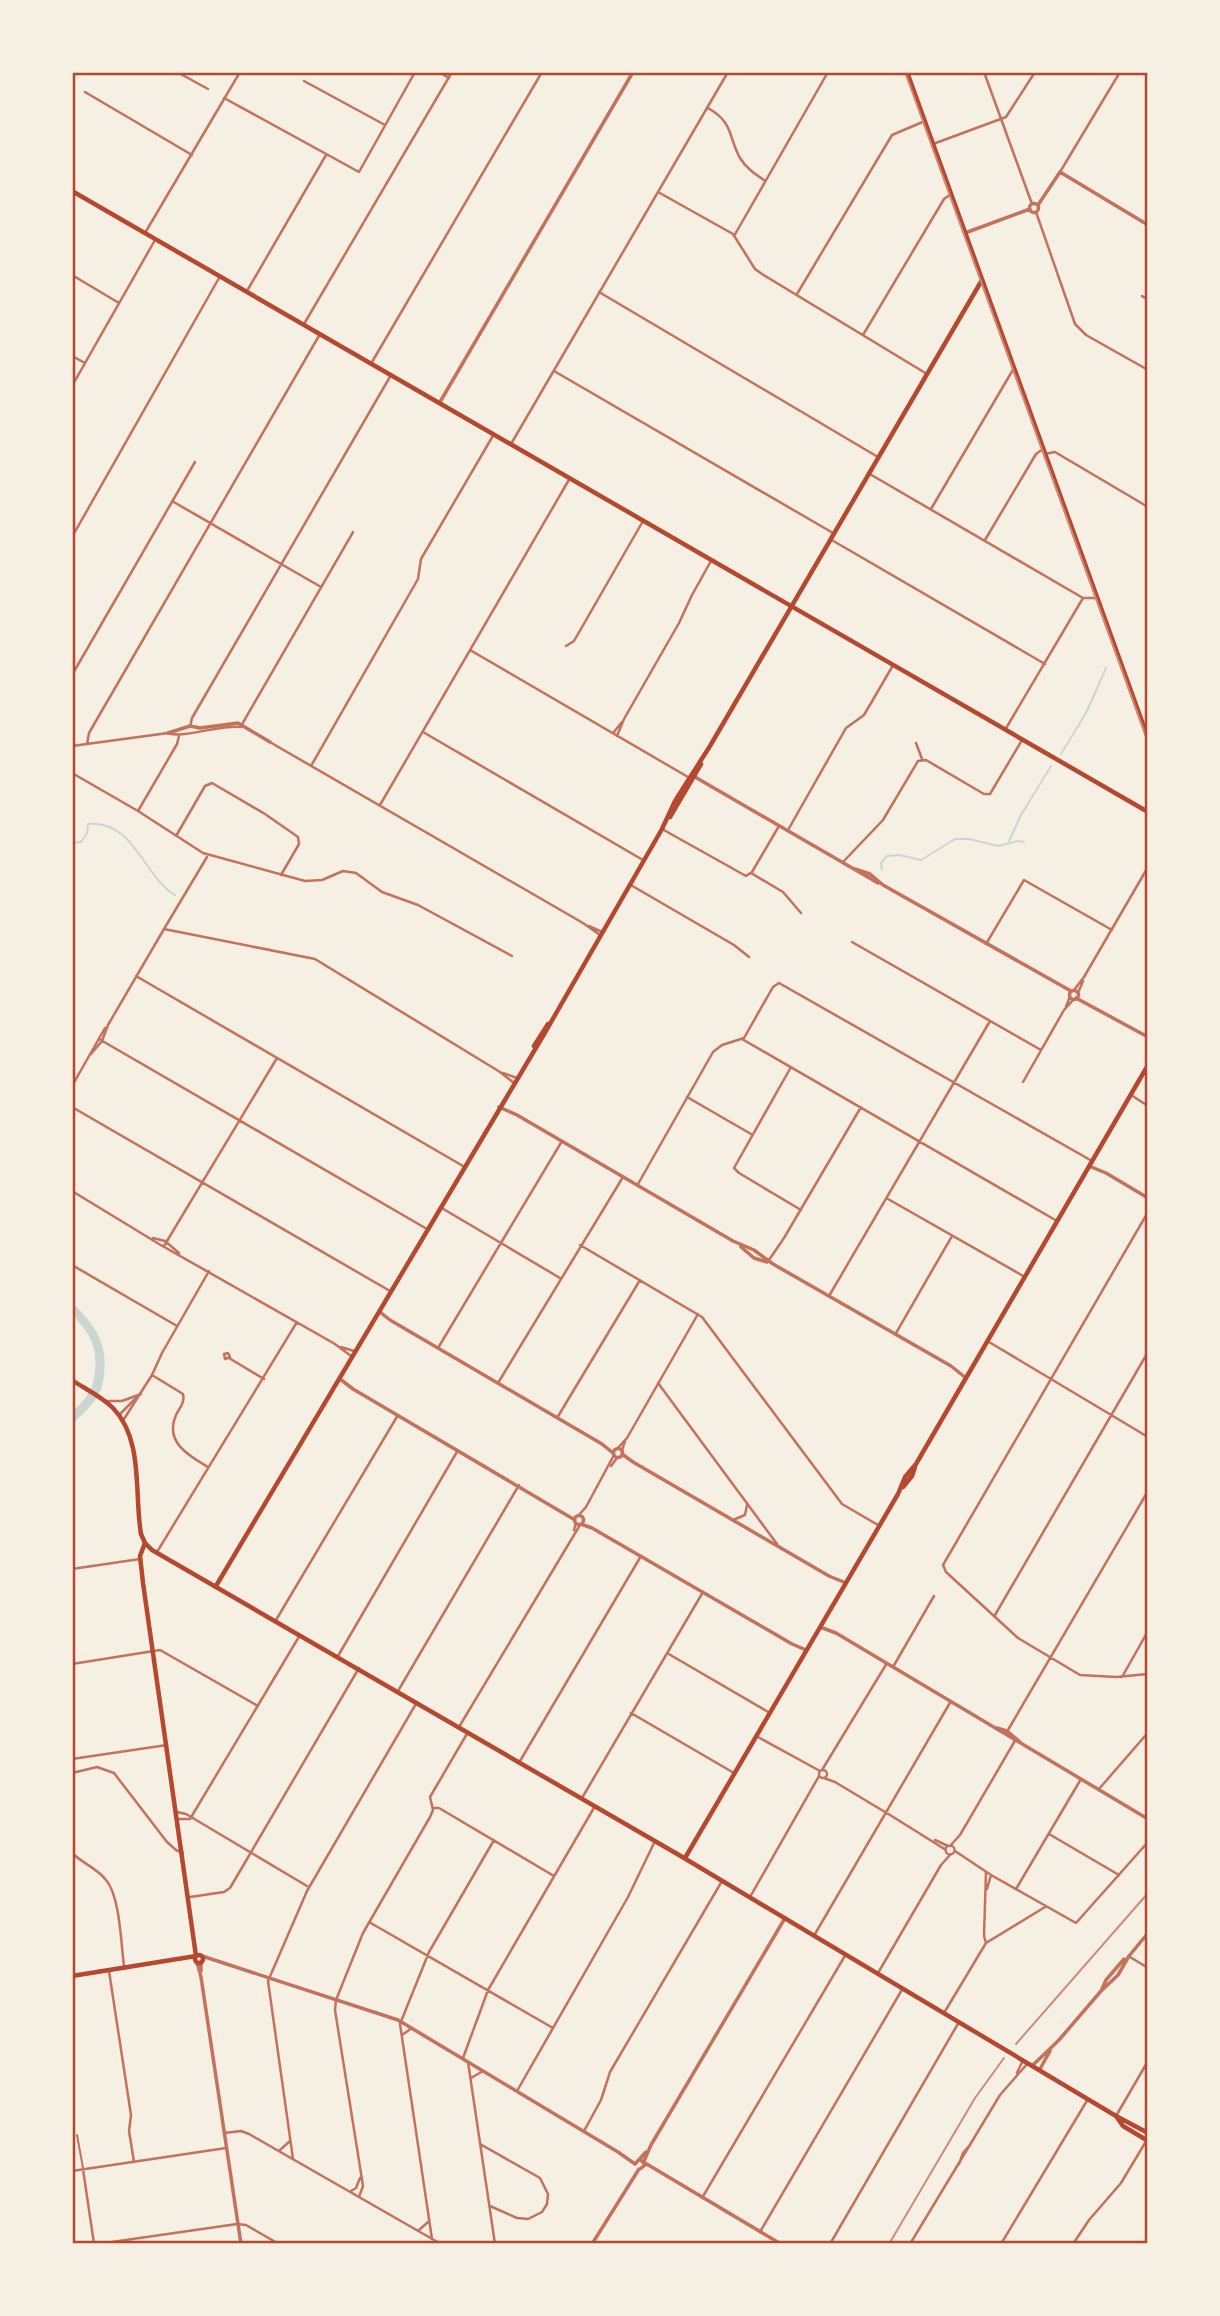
<svg xmlns="http://www.w3.org/2000/svg" width="1220" height="2316" font-family="Quicksand,sans-serif">
	<style>
		.water { fill: #c9d6d2 }
		.lines { fill: none; stroke-linecap: round; stroke-linejoin: round }
		.stream { stroke: #c9d6d2; stroke-width: 2 }
		.river { stroke: #c9d6d2; stroke-width: 9 }
		.service { stroke: #c5725c; stroke-width: 2 }
		.minor { stroke: #c5725c; stroke-width: 2.5 }
		.tertiary { stroke: #c5725c; stroke-width: 3.5 }
		.secondary { stroke: #b5482f; stroke-width: 4.5 }
		.primary { stroke: #b5482f; stroke-width: 4.5 }
		.trunk { stroke: #b5482f; stroke-width: 4.5 }
		.tram { stroke: #cf8b77; stroke-width: 2 }
		.rail { stroke: #cf8b77; stroke-width: 2 }
		.neatline { fill: none; stroke: #b5482f; stroke-width: 2.5 }
	</style>
	<rect width="100%" height="100%" fill="#f6efe4"/>
	<path class="water" d="M72 1302C101 1331 111 1350 101 1391L93 1386C96 1369 98 1352 89 1336 81 1322 72 1319 72 1302Z"/>
	<g class="lines">
		<path class="stream" d="M1061 754 1086 713 1106 668
			M1009 841 1021 815 1051 766
			M72 843 81 842 87 833 88 824C134 819 145 879 175 895
			M882 870 881 863 887 856 899 855 921 860 955 839H969L998 846 1018 841 1024 842"/>
		<path class="river" d="M72 1418C86 1405 96 1396 99 1377"/>
		<path class="service" d="M77 2135 83 2168"/>
		<path class="minor" d="M177 72 208 89
			M439 72 449 78
			M984 72 1032 204
			M304 81 385 125
			M85 92 192 155
			M224 98 359 172 415 72
			M708 108C734 123 728 136 740 158 746 168 755 174 764 180
			M933 144 1006 117 1035 72
			M1060 172 1120 72
			M658 192 733 234 755 269 762 274 927 374
			M1036 212 1075 324 1086 335 1148 370
			M145 233 240 72
			M734 236 828 72
			M72 275 119 303
			M247 291 326 155
			M599 292 878 457
			M797 294 892 135 925 121
			M1142 296 1148 300
			M304 324 452 72
			M863 335 944 199 951 194
			M72 356 85 363
			M372 362 542 72
			M554 371 833 533
			M72 386 155 240
			M511 444 728 72
			M1045 454 1055 452 1148 507
			M868 473 1083 598H1097
			M172 501 321 587
			M931 509 1014 368
			M72 537 219 278
			M830 539 1045 664
			M985 540 1036 454 1043 449
			M566 646 574 641 643 521
			M470 650 688 777
			M72 675 195 462
			M241 726 353 532
			M190 727 192 718 391 375
			M1005 730 1083 598
			M423 732 643 860
			M613 733 622 722
			M617 736 624 719 679 623 692 595 711 561
			M268 741 583 923 600 935
			M916 743 922 759
			M87 744 89 733 320 334
			M72 746 168 733C184 739 220 724 241 727
			M311 766 418 579 421 559 494 434
			M72 773 138 811 203 853 305 881 322 880 343 871 356 873 382 892 418 905 512 956
			M380 805 570 478
			M138 811 177 744 179 736
			M662 829 746 876 752 872 779 826
			M788 830 846 728 864 715 892 667
			M176 836 205 786 212 783 265 814 298 837 299 844 281 875
			M843 862 883 820 918 761 926 760 984 794H990L1022 740
			M751 873 783 892 801 913
			M629 884 734 945 749 957
			M589 926 602 932
			M164 929 207 857
			M852 942 1041 1050
			M986 944 1024 880 1112 930
			M136 976 463 1166
			M1074 990 1084 977 1148 867
			M1078 993 1083 981
			M1066 1007 1070 996
			M99 1039 427 1229
			M742 1039 1057 1221
			M91 1054 102 1041 108 1025 164 929 315 959 500 1072 514 1083
			M791 1067 734 1168 739 1173 801 1210
			M503 1073 517 1078
			M1023 1082 1064 1010 1074 999
			M72 1086 105 1028
			M1131 1095 1148 1106
			M687 1097 751 1134
			M72 1107 390 1291
			M638 1184 713 1052 722 1045 744 1038 773 987 779 983 1092 1161
			M72 1191 159 1244 335 1344 351 1356
			M888 1199 1025 1277
			M440 1207 560 1278
			M1148 1212 943 1565 946 1572 1018 1638 1080 1675 1116 1677 1148 1674
			M153 1238 165 1241 179 1253
			M580 1245 702 1317 842 1504 878 1525
			M164 1246 277 1058
			M769 1260 784 1238 861 1107
			M72 1265 177 1326
			M829 1296 990 1021
			M896 1333 952 1236
			M989 1342 1148 1437
			M341 1347 354 1351
			M438 1348 562 1141
			M228 1353 230 1357 225 1359 224 1354Z
			M229 1358 264 1379
			M152 1375 183 1394C185 1403 180 1407 176 1415 164 1442 189 1456 208 1467
			M498 1383 623 1177
			M658 1383 777 1544
			M107 1401H122L141 1394
			M119 1415 138 1396
			M557 1418 640 1280
			M124 1419 152 1375 162 1353 209 1271
			M617 1449 627 1438 698 1314
			M622 1451 625 1441
			M611 1466 617 1458
			M578 1516 586 1507 614 1455
			M733 1520 745 1515 747 1505
			M574 1530 576 1523
			M157 1552 297 1322
			M72 1569 140 1559
			M995 1615 1148 1352
			M276 1620 398 1415
			M667 1653 770 1713
			M338 1656 458 1450
			M72 1664 160 1650 258 1706
			M893 1667 934 1596
			M1122 1677 1148 1631
			M398 1691 519 1485
			M631 1713 734 1773
			M459 1727 580 1525
			M1008 1730 1148 1491
			M756 1736 820 1771
			M72 1759 167 1745
			M520 1761 641 1556
			M819 1774a4 4 0 1 1 8 0a4 4 0 1 1-8 0Z
			M822 1770 887 1663
			M72 1773 97 1767 114 1773 167 1842 176 1850 183 1853
			M824 1778 835 1782 890 1815 946 1850
			M1099 1789 1145 1736
			M582 1798 703 1592
			M433 1808H439L554 1876
			M177 1812 186 1814 307 1886
			M178 1819H190
			M190 1819 300 1635
			M1049 1834 1119 1875
			M935 1840 948 1846
			M945.5 1850a4.5 4.5 0 1 1 9 0a4.5 4.5 0 1 1-9 0Z
			M950 1846 960 1835 1016 1739
			M955 1851 991 1875 1076 1923 1148 1842
			M72 1853C82 1863 97 1868 106 1880 120 1896 121 1944 124 1966
			M987 1889 991 1875
			M1016 1889 1081 1779
			M190 1897 224 1892 230 1888 359 1668
			M750 1897 819 1776
			M369 1922 553 2028
			M815 1934 951 1701
			M986 1943 1045 1907
			M1130 1957 1148 1968
			M109 1971 131 2115 129 2131 134 2162
			M878 1973 941 1865 950 1855
			M944 2013 986 1943 984 1936 986 1872
			M402 2035 412 2028
			M463 2058 488 1990 595 1806
			M468 2062 495 2244
			M1017 2073 1023 2060
			M471 2078 483 2071
			M517 2091 628 1897 655 1841
			M1116 2116 1148 2061
			M584 2131 601 2100 610 2072 722 1881
			M224 2133 241 2131 249 2134 441 2244
			M480 2144 540 2178 548 2194 547 2204 542 2212 528 2219 517 2218 490 2206
			M280 2150 290 2141
			M293 2159 268 1981 307 1891 417 1702
			M959 2164 963 2153 969 2146
			M83 2169 94 2244
			M72 2171 226 2148
			M351 2191 356 2188 360 2178
			M359 2197 363 2186 335 2010 336 2000 363 1933 430 1817 433 1810 430 1797 468 1732
			M702 2198 846 1954
			M418 2231 428 2222
			M760 2232 903 1988
			M432 2239 400 2024 429 1952 494 1840
			M98 2244 237 2224 246 2225 279 2244
			M830 2244 959 2022
			M910 2244 1000 2095 1028 2063
			M1001 2244 1088 2099
			M1073 2244 1089 2220 1121 2183 1148 2138"/>
		<path class="tertiary" d="M1029.5 208a4.5 4.5 0 1 1 9 0a4.5 4.5 0 1 1-9 0Z
			M1038 205 1060 172 1148 225
			M965 233 1030 209
			M440 402 633 72
			M168 733 190 726 200 728 238 723 270 742
			M695 777 878 883
			M855 869 870 874 883 885 1071 991
			M1069.5 995a4.5 4.5 0 1 1 9 0a4.5 4.5 0 1 1-9 0Z
			M1076 998 1148 1037
			M499 1107 517 1115 733 1241 754 1250 773 1264 951 1366 966 1378
			M1089 1166 1106 1173 1148 1198
			M741 1247 754 1258 767 1262
			M380 1312 390 1320 602 1444 613 1453
			M340 1379 353 1389 575 1520
			M613.5 1453a4.5 4.5 0 1 1 9 0a4.5 4.5 0 1 1-9 0Z
			M622 1454 633 1462 829 1576 846 1583
			M574.5 1520a4.5 4.5 0 1 1 9 0a4.5 4.5 0 1 1-9 0Z
			M581 1524 592 1528 792 1644 806 1650
			M820 1627 836 1633 1148 1819
			M997 1728 1007 1731 1020 1742
			M202 1956 398 2020 618 2152 635 2164
			M197 1962 201 1977 241 2244
			M201 1971V1962
			M1102 1989 1106 1980 1124 1959
			M1033 2065 1059 2040 1101 1991 1118 1975 1129 1956 1148 1933
			M1040 2069 1050 2051
			M644 2161 651 2145 785 1918
			M645 2163 781 2244
			M635 2164 646 2152
			M640 2169 645 2165 640 2159
			M592 2244 639 2169"/>
		<path class="secondary" d="M670 817 701 764
			M534 1046 548 1024
			M903 1487 912 1476 915 1467
			M898 1494 905 1477 916 1464 1148 1065
			M145 1543 140 1556 143 1583 196 1956
			M216 1586 543 1036 662 829 675 801 710 746 982 280
			M685 1858 898 1494
			M195 1959a4 4 0 1 1 8 0a4 4 0 1 1-8 0Z
			M72 1976 196 1956"/>
		<path class="primary" d="M907 72 1148 738
			M72 1380C85 1389 101 1396 113 1408 144 1440 134 1494 141 1534L145 1543 152 1550 679 1855 1116 2116 1148 2133
			M1116 2116 1123 2126 1148 2141"/>
		<path class="trunk" d="M72 191 1148 812"/>
		<path class="tram" d="M905 72 1148 742"/>
		<path class="rail" d="M1016 2044 1148 1893
			M889 2244 975 2098 1004 2058"/>
	</g>
	<rect width="1220" height="2316" fill="none" stroke="#f6efe4" stroke-width="147"/>
	<rect x="74" y="74" width="1072" height="2168" class="neatline"/>
</svg>
